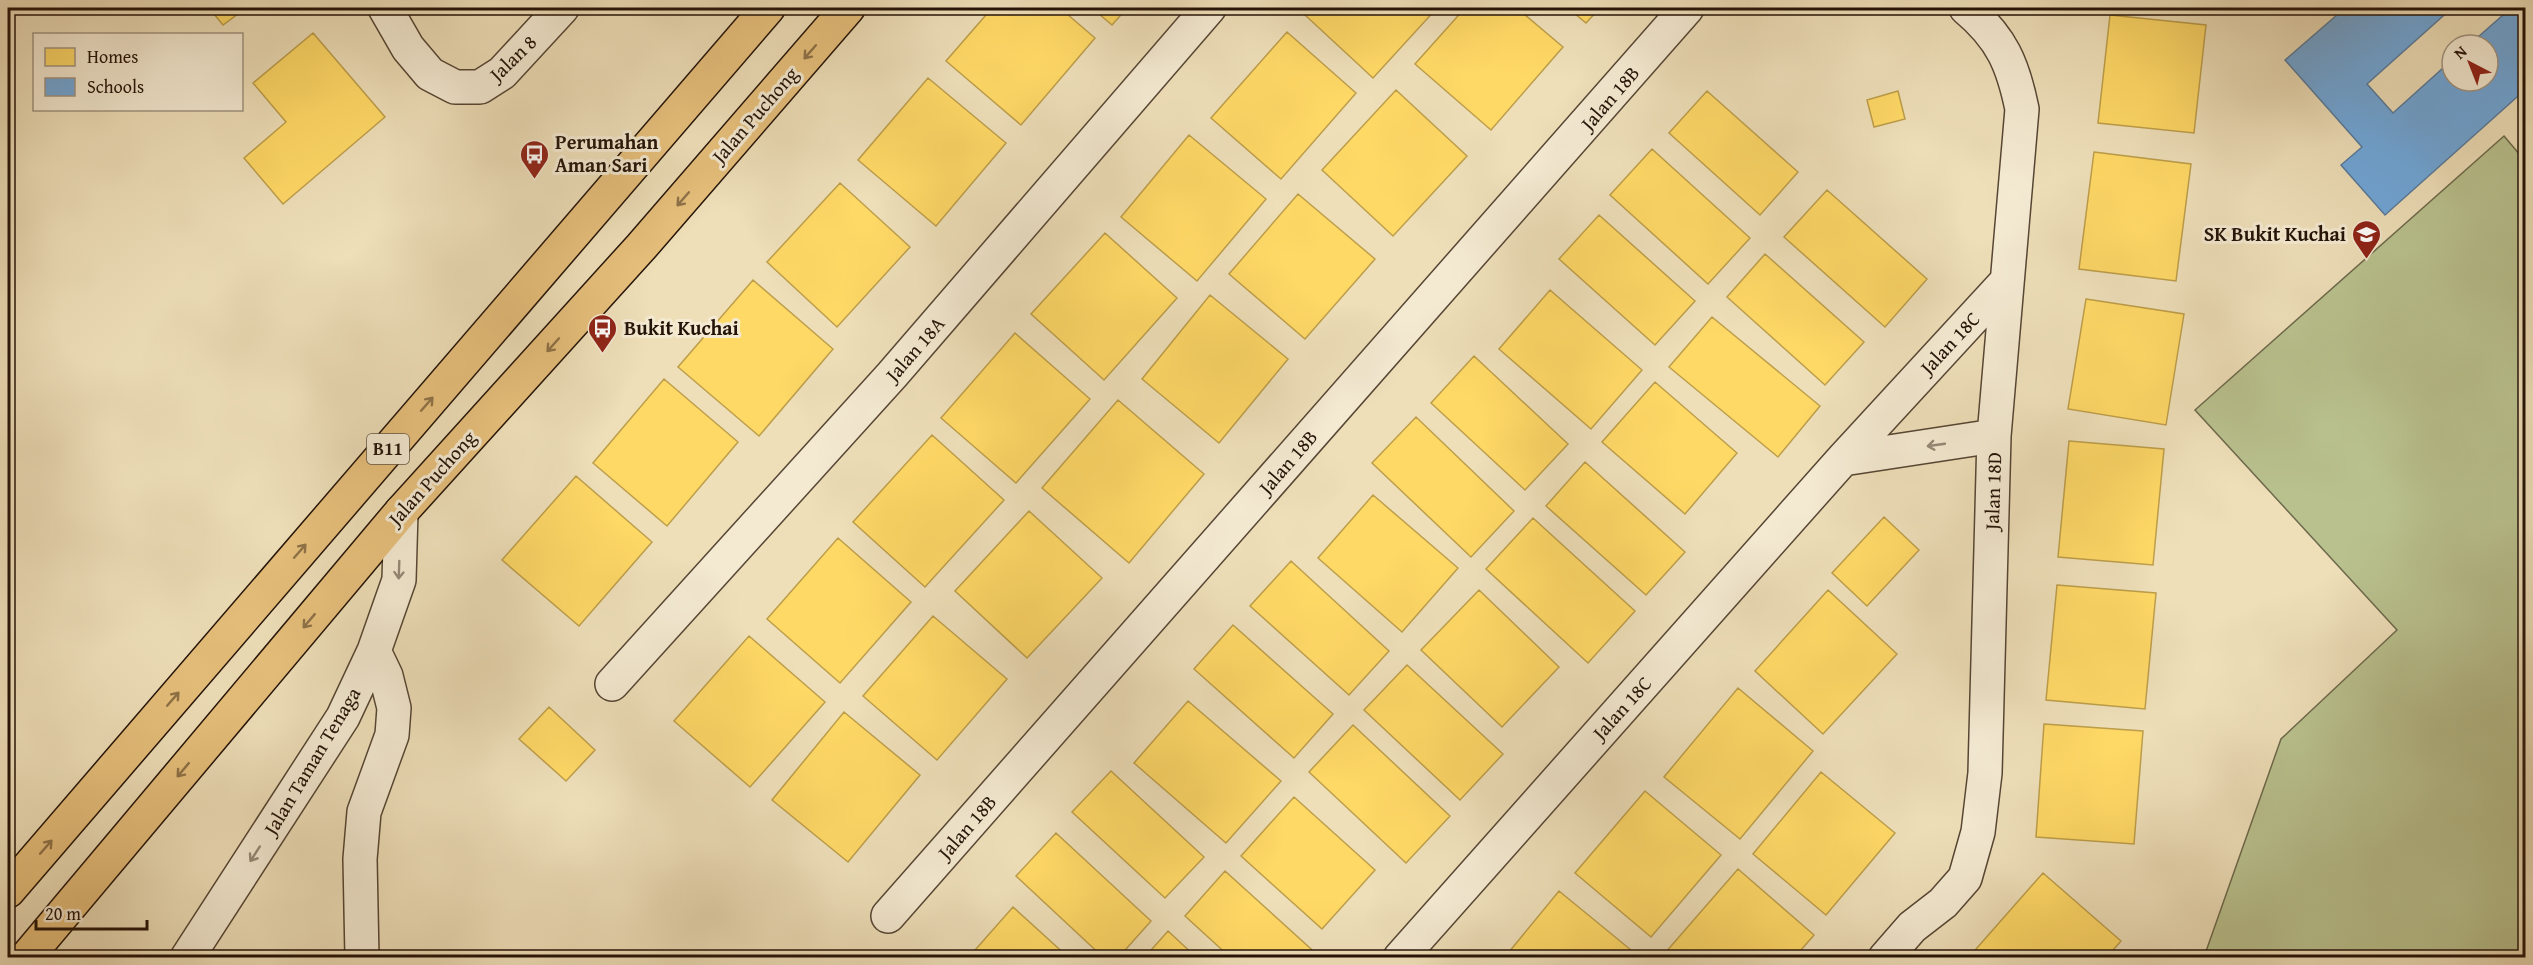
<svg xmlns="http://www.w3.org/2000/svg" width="2533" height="965" font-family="'Gentium Book Plus',serif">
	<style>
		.green { fill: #b9c28f; stroke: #6e6a4c; stroke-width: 1.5 }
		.homes { fill: #ffd966; stroke: #bd9e4a; stroke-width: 1.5 }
		.schools { fill: #6fa8dc; stroke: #587b9c; stroke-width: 1.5 }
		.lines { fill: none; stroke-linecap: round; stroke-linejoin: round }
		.minor-casing { stroke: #564634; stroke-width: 36 }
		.major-casing { stroke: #241308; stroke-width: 36 }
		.minor { stroke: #f4ead2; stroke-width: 33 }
		.major { stroke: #e7c07c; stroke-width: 33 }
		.oneway { stroke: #8f7248 }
		.oneway2 { stroke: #968977 }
		.labels { text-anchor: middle; stroke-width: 6; stroke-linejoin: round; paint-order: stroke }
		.shield { fill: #f4ead2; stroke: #625445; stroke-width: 1.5 }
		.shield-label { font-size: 18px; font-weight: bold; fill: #241308 }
		.street-label { font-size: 20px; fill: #241308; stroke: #f4ead2 }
		.poi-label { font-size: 20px; font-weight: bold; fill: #241308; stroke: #f4ead2; text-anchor: start }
	</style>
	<rect width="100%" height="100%" fill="#eedfb9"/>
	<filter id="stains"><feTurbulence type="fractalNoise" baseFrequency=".00333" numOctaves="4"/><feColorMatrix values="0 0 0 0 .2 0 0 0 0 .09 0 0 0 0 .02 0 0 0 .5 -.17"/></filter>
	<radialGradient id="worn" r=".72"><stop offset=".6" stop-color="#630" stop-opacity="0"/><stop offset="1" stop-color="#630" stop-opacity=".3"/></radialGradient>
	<path class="green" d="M2504 136 2526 162 2525 957H2204L2281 739 2397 630 2195 410Z"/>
	<path class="homes" d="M209 8H246L223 25Z
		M992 8H1060L1095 38 1021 125 946 61Z
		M1092 8H1127L1112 25Z
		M1311 8H1437L1373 78 1305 15Z
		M1465 8H1517L1563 47 1491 130 1415 64Z
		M1568 8H1600L1586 23Z
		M2110 15 2206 25 2194 133 2098 123Z
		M1287 32 1356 93 1281 179 1211 118Z
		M313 33 385 117 283 204 244 158 286 122 253 83Z
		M928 78 1006 143 936 226 858 160Z
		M1396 90 1467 156 1393 236 1322 170Z
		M1707 91 1798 172 1760 215 1669 133Z
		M1898 91 1905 119 1874 127 1867 100Z
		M1189 135 1266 199 1197 281 1121 217Z
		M1652 149 1750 238 1708 284 1610 195Z
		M2094 152 2191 164 2176 281 2079 269Z
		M840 183 910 247 837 327 767 262Z
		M1827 190 1927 279 1885 327 1784 237Z
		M1298 194 1375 259 1305 339 1229 274Z
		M1599 215 1695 301 1655 345 1559 259Z
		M1105 233 1177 298 1104 380 1031 314Z
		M1765 254 1864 342 1825 385 1727 297Z
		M753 280 833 349 759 436 678 367Z
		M1550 290 1642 370 1591 429 1499 349Z
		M1210 295 1288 359 1219 443 1142 379Z
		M2086 299 2184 314 2166 425 2068 409Z
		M1712 317 1820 406 1778 457 1669 367Z
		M1015 333 1090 399 1016 483 941 418Z
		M1474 356 1568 444 1525 490 1431 403Z
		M664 379 738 442 667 526 593 463Z
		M1655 382 1737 453 1685 514 1602 442Z
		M1118 400 1204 474 1129 563 1042 488Z
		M1416 417 1514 511 1471 557 1372 463Z
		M932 435 1004 500 925 587 853 522Z
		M2069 441 2164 449 2153 565 2058 557Z
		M1585 462 1685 552 1646 595 1546 506Z
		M576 476 652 542 579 626 502 560Z
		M1373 495 1458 568 1402 632 1318 558Z
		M1029 511 1102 578 1027 658 955 591Z
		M1884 517 1919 550 1867 606 1832 573Z
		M1533 518 1635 611 1588 663 1486 569Z
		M838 538 911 602 840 683 767 619Z
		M1291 561 1389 651 1349 695 1250 606Z
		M2057 585 2156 593 2145 709 2046 700Z
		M1479 590 1559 667 1502 727 1421 650Z
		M1828 590 1897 654 1823 734 1755 671Z
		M933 616 1007 679 937 760 863 696Z
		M1233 625 1333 714 1294 758 1194 669Z
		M749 636 825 702 750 787 674 721Z
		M1407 665 1503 754 1460 800 1364 710Z
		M1738 688 1813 751 1740 839 1664 777Z
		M1188 701 1281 781 1226 843 1134 763Z
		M549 707 595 750 566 781 519 739Z
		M844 712 920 775 848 862 772 800Z
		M2044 724 2143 731 2134 844 2036 837Z
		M1353 725 1450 816 1406 863 1309 772Z
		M1111 771 1204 857 1165 898 1072 812Z
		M1821 772 1895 833 1826 915 1753 854Z
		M1645 791 1721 855 1651 937 1575 873Z
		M1294 797 1375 870 1322 929 1241 856Z
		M1056 833 1151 921 1118 958H1104L1016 876Z
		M1738 869 1814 935 1794 958H1670L1665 953Z
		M1225 871 1321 958H1231L1185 916Z
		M2043 873 2121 941 2106 958 1969 957Z
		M1559 891 1631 950 1625 958H1504Z
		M1013 907 1069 958H968Z
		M1168 931 1197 958H1144Z
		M413 953 430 954 435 958H407Z"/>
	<path class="schools" d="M2345 8H2452L2367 84 2393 113 2452 60V81H2488V45H2469L2511 8H2526V89L2385 215 2341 165 2362 147 2285 60Z"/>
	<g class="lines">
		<defs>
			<path id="minor" d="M385 8 408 48 430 74 455 87H480L502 73 562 8
				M1843 459 1994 436
				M612 684 892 375 1209 8
				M888 916 1687 8
				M187 958 343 717 374 651 399 580 401 512
				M362 958 360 859 364 812 392 735 394 708 386 676 374 651
				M1400 958 1843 459 2007 281
				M1885 958 1912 927 1943 903 1965 878 1978 832 1985 773 1994 436 2022 109C2013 65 2002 38 1966 8"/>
			<path id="major" d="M8 891 768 8
				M26 958 401 512 641 247 848 8"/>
		</defs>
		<use href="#minor" class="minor-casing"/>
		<use href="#major" class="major-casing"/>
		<use href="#minor" class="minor"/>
		<use href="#major" class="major"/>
	</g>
	<defs><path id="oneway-shaft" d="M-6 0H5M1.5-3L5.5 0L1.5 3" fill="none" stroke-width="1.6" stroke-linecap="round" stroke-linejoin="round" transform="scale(1.5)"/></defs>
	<g class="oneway">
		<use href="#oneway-shaft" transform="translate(810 52) rotate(131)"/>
		<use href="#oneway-shaft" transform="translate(683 199) rotate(131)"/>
		<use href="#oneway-shaft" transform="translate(553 345) rotate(132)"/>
		<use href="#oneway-shaft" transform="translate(427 404) rotate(-49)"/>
		<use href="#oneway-shaft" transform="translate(300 551) rotate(-49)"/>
		<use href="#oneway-shaft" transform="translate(309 621) rotate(130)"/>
		<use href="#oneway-shaft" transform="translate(173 699) rotate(-49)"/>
		<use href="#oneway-shaft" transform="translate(183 770) rotate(130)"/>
		<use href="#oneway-shaft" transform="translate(46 847) rotate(-49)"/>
	</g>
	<g class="oneway2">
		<use href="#oneway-shaft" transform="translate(1936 445) rotate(172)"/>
		<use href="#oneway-shaft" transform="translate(399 570) rotate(92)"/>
		<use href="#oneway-shaft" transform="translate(255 854) rotate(123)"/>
	</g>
	<defs>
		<symbol id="bus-pin" viewBox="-11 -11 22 30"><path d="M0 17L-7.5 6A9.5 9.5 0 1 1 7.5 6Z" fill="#8f2418" stroke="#f4ead2"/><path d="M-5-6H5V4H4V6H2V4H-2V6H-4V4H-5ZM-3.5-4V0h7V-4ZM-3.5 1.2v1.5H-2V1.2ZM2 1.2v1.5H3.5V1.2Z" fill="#fff"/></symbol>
		<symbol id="school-pin" viewBox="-11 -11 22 30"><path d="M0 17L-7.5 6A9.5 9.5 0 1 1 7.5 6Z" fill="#8f2418" stroke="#f4ead2"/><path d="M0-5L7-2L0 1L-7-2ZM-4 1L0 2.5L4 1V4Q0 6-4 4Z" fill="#fff"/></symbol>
	</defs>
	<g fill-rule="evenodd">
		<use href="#bus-pin" x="518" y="138" width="33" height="45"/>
		<use href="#school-pin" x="2350" y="218" width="33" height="45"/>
		<use href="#bus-pin" x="586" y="312" width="33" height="45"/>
	</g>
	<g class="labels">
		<rect class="shield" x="367" y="434" width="42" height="30" rx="4.5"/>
		<g class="shield-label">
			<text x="388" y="455">B11</text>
		</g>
		<g class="street-label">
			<text transform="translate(513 58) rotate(-44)" y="7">Jalan 8</text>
			<text transform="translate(1610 98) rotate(-49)" y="7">Jalan 18B</text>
			<text transform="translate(755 115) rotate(-49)" y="7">Jalan Puchong</text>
			<text transform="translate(1950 343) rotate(-47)" y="7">Jalan 18C</text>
			<text transform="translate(915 349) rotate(-49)" y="7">Jalan 18A</text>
			<text transform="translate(1288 462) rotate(-49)" y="7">Jalan 18B</text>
			<text transform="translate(432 478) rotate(-48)" y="7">Jalan Puchong</text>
			<text transform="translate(1993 491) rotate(-88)" y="7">Jalan 18D</text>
			<text transform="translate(1622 708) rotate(-48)" y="7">Jalan 18C</text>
			<text transform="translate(312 761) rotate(-59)" y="7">Jalan Taman Tenaga</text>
			<text transform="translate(967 827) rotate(-49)" y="7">Jalan 18B</text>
		</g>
		<g class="poi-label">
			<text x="555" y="149">Perumahan<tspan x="555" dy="23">Aman Sari</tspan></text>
			<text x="2346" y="241" text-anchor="end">SK Bukit Kuchai</text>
			<text x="624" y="335">Bukit Kuchai</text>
		</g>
	</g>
	<rect width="2533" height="965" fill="none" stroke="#eedfb9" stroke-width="30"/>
	<rect x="9" y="9" width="2515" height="947" fill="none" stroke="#241308" stroke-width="3"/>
	<rect x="15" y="15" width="2503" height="935" fill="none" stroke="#241308" stroke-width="1.5"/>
	<rect x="33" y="33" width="210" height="78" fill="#f4ead2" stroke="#a19481" stroke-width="1.5"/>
	<rect x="45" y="48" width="30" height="18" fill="#ffd966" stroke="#a19481" stroke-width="1.5"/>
	<text x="87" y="63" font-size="18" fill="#241308">Homes</text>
	<rect x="45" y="78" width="30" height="18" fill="#6fa8dc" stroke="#a19481" stroke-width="1.5"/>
	<text x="87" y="93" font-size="18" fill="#241308">Schools</text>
	<g transform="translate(2470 63) rotate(318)"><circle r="28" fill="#f4ead2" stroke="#a19481" stroke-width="1.5"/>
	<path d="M0-4.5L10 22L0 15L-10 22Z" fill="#8f2418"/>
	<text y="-9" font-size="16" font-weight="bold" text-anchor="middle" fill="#241308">N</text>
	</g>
	<path d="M36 920v9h111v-9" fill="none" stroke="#241308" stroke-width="3"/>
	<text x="45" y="920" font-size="18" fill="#241308" stroke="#f4ead2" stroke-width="4.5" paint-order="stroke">20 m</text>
	<rect width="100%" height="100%" filter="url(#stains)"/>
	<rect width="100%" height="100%" fill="url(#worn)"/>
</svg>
